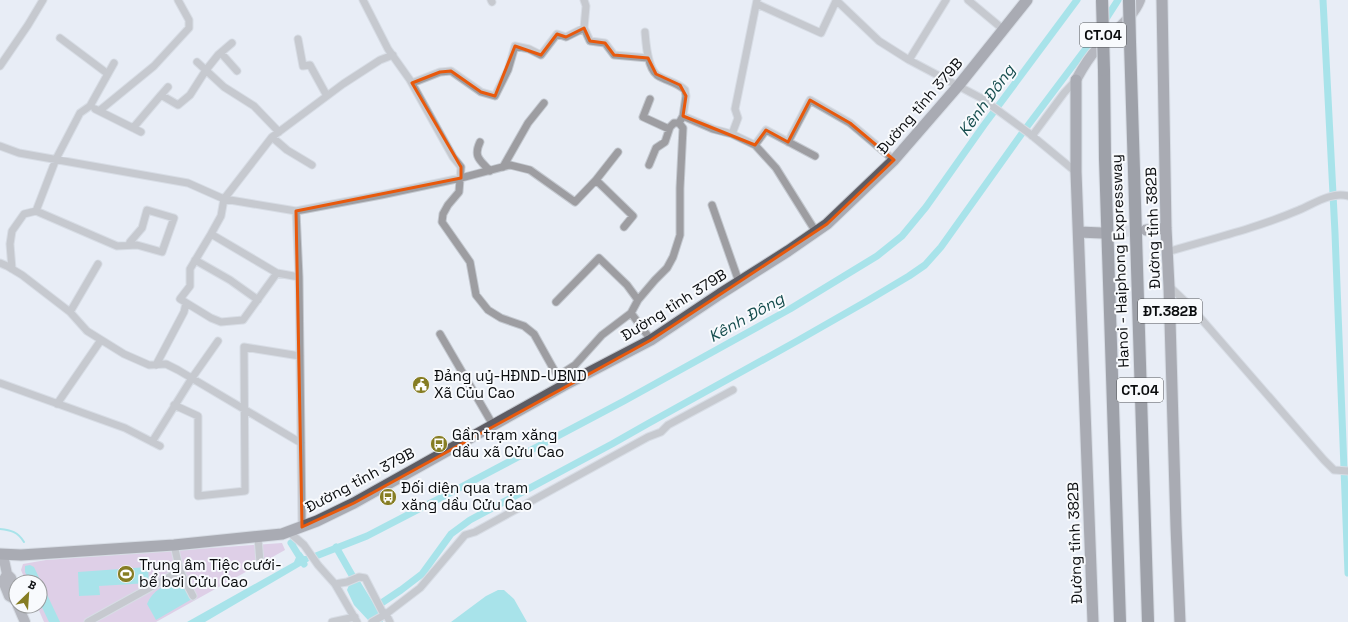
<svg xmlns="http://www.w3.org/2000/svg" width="1348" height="622" font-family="'Space Grotesk',sans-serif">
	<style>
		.green { fill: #d2acd5 }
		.water { fill: #5cd8db }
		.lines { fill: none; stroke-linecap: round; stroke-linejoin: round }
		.stream { stroke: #5cd8db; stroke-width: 2 }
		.canal { stroke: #5cd8db; stroke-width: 7 }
		.primary-tunnel { stroke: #c7cbd2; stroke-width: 11; stroke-dasharray: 11 5.5; stroke-linecap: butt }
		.street-casing { stroke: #c4c9d0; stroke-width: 9 }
		.secondary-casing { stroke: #c4c9d0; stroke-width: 12 }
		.primary-casing { stroke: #c4c9d0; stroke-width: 13 }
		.highway-casing { stroke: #c4c9d0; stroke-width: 14 }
		.street { stroke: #9d9da1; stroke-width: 7 }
		.secondary { stroke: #78777c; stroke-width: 10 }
		.primary { stroke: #5d5c63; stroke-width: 11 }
		.highway { stroke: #46454d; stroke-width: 12 }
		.highway-bridge-casing { stroke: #c4c9d0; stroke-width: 14; stroke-linecap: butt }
		.highway-bridge { stroke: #46454d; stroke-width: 12 }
		.marked { fill: none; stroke: #e8590c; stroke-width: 3; stroke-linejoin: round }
		.labels { text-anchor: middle; stroke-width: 4; stroke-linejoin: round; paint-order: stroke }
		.shield { fill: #f8fafd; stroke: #515356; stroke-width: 1 }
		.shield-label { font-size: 14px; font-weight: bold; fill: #0a0c0e }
		.street-label { font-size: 15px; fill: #0a0c0e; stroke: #f8fafd }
		.poi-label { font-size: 15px; fill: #0a0c0e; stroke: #f8fafd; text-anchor: start }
		.water-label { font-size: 16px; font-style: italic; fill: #164d4e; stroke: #f8fafd }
	</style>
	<rect width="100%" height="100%" fill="#e8edf5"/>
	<path class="green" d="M282 543 285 550 156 622H44L37 606H40V582H26L21 570 23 564 46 560Z"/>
	<path class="water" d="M301 552 304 556H307L309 561 205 622H187L294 562 297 555Z
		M30 565 34 567 60 622H49L40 603V582H30L25 572V566Z
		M148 567 149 583 99 586 100 595 79 596 78 572Z
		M358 578 380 614 383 622H373L371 618 368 620 354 605 347 590 349 585Z
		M178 583 183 584 192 599 156 620 147 604C153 590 164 584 178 583Z
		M498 590H504L514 599 527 622H451L486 596Z"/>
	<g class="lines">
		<path class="stream" d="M0 529C11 530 18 532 24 542"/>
		<path class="canal" d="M1323 0 1335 233 1348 573
			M295 541 291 543 304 564
			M336 547 357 584
			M316 556 367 536 446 495 624 401 790 309 877 256 902 236 926 207 984 125 1077 0
			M380 604 401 590 422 574 451 534 470 520 612 444 649 423 797 341 867 301 909 276 925 265 941 247 1023 132 1093 39 1118 0"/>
		<path class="primary-tunnel" d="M1102 233 1143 230"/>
		<defs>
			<path id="street" d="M363 0 388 49 410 80 453 157 461 167 459 192 448 205 443 214 442 222 470 262 476 295 488 310 501 318 524 326 534 334 563 386
				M491 0 492 2
				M584 0 586 6 584 28 590 41 605 43 614 55 648 58
				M836 0 879 41 909 60 981 98 1030 134 1076 172
				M968 0 1004 30
				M757 4 821 33 836 1
				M645 32C646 43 647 67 657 75 666 81 677 82 685 90L686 96 683 116 713 129 732 134 755 145 776 168 816 232
				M60 38 108 74
				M298 39 303 66 310 65 327 96
				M221 53 237 71
				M909 60 946 0
				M197 62 224 87 254 106 279 132
				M0 66 28 25 43 0
				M412 83 440 72 451 71 481 92 495 96 508 70 515 46 529 49 541 55 557 34 566 37 584 28
				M168 87 161 95 178 105 190 95 206 70 218 55 232 43
				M650 99 643 117 669 129
				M95 109 141 132
				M99 111 154 66 189 28V20L178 0
				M133 128 161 95
				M732 134 738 118 735 109 757 0
				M1032 136 1064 93 1076 80
				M272 137 287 150 312 165
				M480 142C473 157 480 160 490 171
				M788 142 810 100 850 123 894 160
				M755 145 766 130 815 156
				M0 146 19 153 188 183 224 199 296 211 381 195 461 178 510 165 530 170 575 202 596 180 633 216 624 227
				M649 165 656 148 665 142 670 127 674 123H679
				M503 167 528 123 544 103
				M596 180 618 152
				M712 205 739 282
				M36 211 117 246 137 245 162 252 174 218 147 210 142 228 130 242
				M296 211 299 277 302 527
				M211 234 277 273 299 277
				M1167 252C1211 239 1257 228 1299 210 1313 204 1333 191 1348 196
				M195 260 230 280 258 300
				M0 263 7 266 22 275 70 312 87 331 124 354 149 365 166 364 178 370 301 443
				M12 269 10 244 12 231 24 214 36 211 56 159 80 113 90 106 114 63
				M277 273 243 320 221 322 211 318 180 299 190 286V269L211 234 221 216 224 199 272 137 343 84 380 60 393 55
				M1169 286 1190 306 1324 460 1334 470 1348 471
				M638 300 655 280 667 268 673 257 680 235V188L683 128 679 123 683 116
				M556 302 599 258 627 285 638 300 631 313 651 340
				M70 312 98 264
				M440 334 493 425
				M156 365 184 312 186 303
				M558 376 575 365 602 335 631 313
				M0 383 125 428 160 446
				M57 404 101 340
				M174 405 198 416V496L245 491 244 347 300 356
				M152 442 192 378 218 341
				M289 532 304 545 318 565 335 584 357 622
				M258 538 260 562
				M180 571 193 596
				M335 584 347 582 359 577 365 578 382 611 386 614 390 622
				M88 622 180 571 174 545
				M332 622 355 617
				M372 622 386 614 420 588 465 535 475 532 648 437 661 432 668 425 733 390"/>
			<path id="secondary" d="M1076 80C1082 69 1088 58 1097 49 1110 34 1133 19 1140 0
				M3 555 7 574 3 581 9 596 16 600
				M7 574 11 578 16 592
				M18 606 25 622"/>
			<path id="primary" d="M1162 0 1166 228 1169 286 1176 526 1180 622
				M1076 80V172L1093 622
				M1146 230 1166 228
				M1079 232 1102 233
				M0 554 21 555 174 545 282 534 317 521 354 503 563 386 651 340 720 294 788 251 827 224 894 160 959 85 1027 0"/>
			<path id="highway" d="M1130 42 1148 622
				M1104 70 1105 159 1120 622"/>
		</defs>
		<use href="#street" class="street-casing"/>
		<use href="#secondary" class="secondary-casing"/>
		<use href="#primary" class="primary-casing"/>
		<use href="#highway" class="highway-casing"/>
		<use href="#street" class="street"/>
		<use href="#secondary" class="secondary"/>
		<use href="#primary" class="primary"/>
		<use href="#highway" class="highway"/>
		<defs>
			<path id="highway-bridge" d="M1102 0 1104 70
				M1129 0 1130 42"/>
		</defs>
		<use href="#highway-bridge" class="highway-bridge-casing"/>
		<use href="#highway-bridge" class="highway-bridge"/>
	</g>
	<path d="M0 0H1348V622H0ZM584 28 590 41 605 43 614 55 648 58 656 74 680 85 686 96 683 116 755 145 766 130 788 142 810 100 850 123 894 160 827 224 651 340 354 503 302 527 296 211 461 178V167L412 83 440 72 451 71 481 92 495 96 515 46 541 55 557 34 566 37Z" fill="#e8edf5" fill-opacity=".55" fill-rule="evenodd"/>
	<path class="marked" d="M584 28 590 41 605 43 614 55 648 58 656 74 680 85 686 96 683 116 755 145 766 130 788 142 810 100 850 123 894 160 827 224 651 340 354 503 302 527 296 211 461 178V167L412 83 440 72 451 71 481 92 495 96 515 46 541 55 557 34 566 37Z"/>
	<defs>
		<symbol id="civic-disc" viewBox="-11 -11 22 22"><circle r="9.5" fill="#867d23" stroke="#f8fafd"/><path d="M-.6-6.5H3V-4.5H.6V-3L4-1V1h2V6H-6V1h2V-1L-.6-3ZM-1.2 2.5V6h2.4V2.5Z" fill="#fff"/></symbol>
		<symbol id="bus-disc" viewBox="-11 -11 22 22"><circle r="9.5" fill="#867d23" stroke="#f8fafd"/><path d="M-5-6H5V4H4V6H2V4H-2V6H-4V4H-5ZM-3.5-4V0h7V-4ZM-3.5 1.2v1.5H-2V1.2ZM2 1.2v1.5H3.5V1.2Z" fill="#fff"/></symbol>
		<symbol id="stadium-disc" viewBox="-11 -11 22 22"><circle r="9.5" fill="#867d23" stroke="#f8fafd"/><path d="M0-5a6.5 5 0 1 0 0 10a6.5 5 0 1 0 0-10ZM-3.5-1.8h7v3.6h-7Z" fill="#fff"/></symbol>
	</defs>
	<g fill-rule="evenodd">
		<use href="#civic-disc" x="411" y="375" width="20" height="20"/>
		<use href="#bus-disc" x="429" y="434" width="20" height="20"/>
		<use href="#bus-disc" x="378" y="487" width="20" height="20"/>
		<use href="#stadium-disc" x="116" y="564" width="20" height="20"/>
	</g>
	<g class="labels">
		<g class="shield">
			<rect x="1080" y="23" width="46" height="24" rx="3"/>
			<rect x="1138" y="299" width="64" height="24" rx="3"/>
			<rect x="1117" y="378" width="46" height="24" rx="3"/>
		</g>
		<g class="shield-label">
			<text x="1103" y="40">CT.04</text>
			<text x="1170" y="316">ĐT.382B</text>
			<text x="1140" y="395">CT.04</text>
		</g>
		<g class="street-label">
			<text transform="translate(920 106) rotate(-49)" y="5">Đường tỉnh 379B</text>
			<text transform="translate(1153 228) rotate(-92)" y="5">Đường tỉnh 382B</text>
			<text transform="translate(1120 261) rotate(-92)" y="5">Hanoi - Haiphong Expressway</text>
			<text transform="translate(674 305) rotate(-32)" y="5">Đường tỉnh 379B</text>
			<text transform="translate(360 480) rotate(-28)" y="5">Đường tỉnh 379B</text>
			<text transform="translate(1075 543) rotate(-92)" y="5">Đường tỉnh 382B</text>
		</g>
		<g class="poi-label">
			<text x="434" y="381">Đảng uỷ-HĐND-UBND<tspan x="434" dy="17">Xã Củu Cao</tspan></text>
			<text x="452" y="440">Gần trạm xăng<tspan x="452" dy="17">dầu xã Cửu Cao</tspan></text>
			<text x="401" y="493">Đối diện qua trạm<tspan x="401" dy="17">xăng dầu Cửu Cao</tspan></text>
			<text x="139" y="570">Trung âm Tiệc cưới-<tspan x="139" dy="17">bể bơi Cửu Cao</tspan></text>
		</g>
		<g class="water-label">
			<text transform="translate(986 100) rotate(-54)" y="6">Kênh Đông</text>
			<text transform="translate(746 317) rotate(-29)" y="6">Kênh Đông</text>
		</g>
	</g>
	<g transform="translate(28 594) rotate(25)"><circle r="19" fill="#f8fafd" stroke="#999b9d"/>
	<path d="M0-3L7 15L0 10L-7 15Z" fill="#867d23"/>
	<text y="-6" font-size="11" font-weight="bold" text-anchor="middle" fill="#0a0c0e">B</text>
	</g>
</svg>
